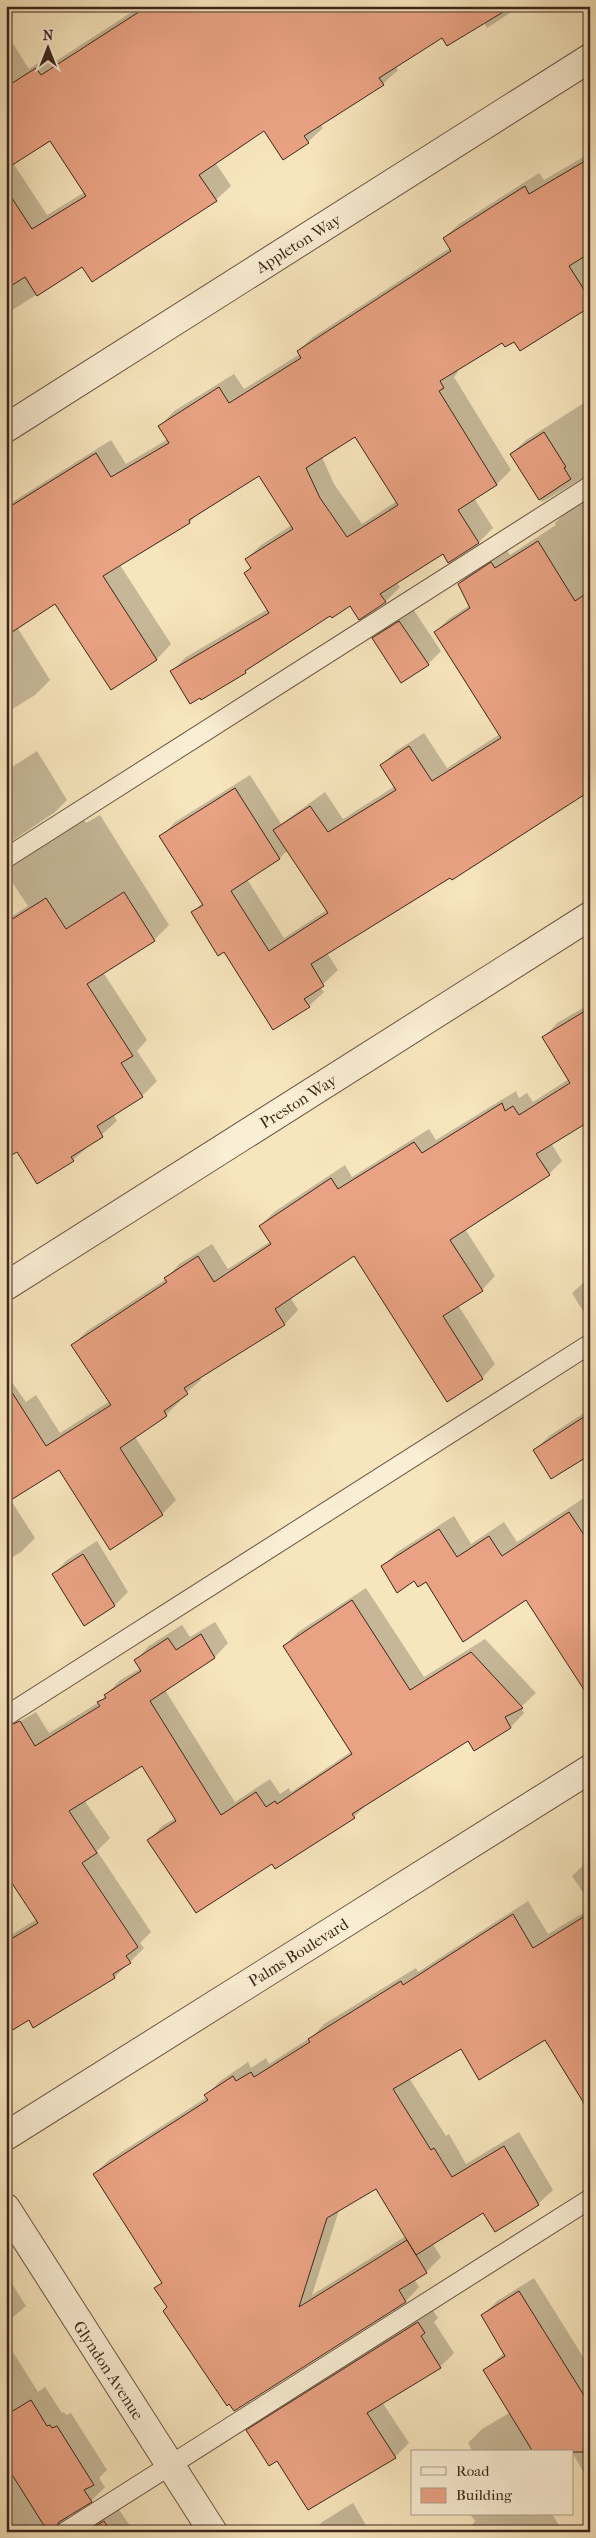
<svg xmlns="http://www.w3.org/2000/svg" width="596" height="2538" font-family="'IM FELL French Canon',serif">
	<style>
		.shadow { fill: #0003; fill-rule: evenodd }
		.building { fill: #e9a283; stroke: #3d251b; fill-rule: evenodd }
		.lines { fill: none; stroke-linecap: round; stroke-linejoin: round }
		.lane-casing { stroke: #6c5544; stroke-width: 21 }
		.street-casing { stroke: #6c5544; stroke-width: 30 }
		.lane { stroke: #faeed4; stroke-width: 19 }
		.street { stroke: #faeed4; stroke-width: 28 }
		.labels { text-anchor: middle; stroke-width: 4.5; stroke-linejoin: round; paint-order: stroke }
		.street-label { font-size: 16px; fill: #3d251b; stroke: #faeed4 }
	</style>
	<rect width="100%" height="100%" fill="#f7e5bd"/>
	<filter id="stains"><feTurbulence type="fractalNoise" baseFrequency=".004" numOctaves="4"/><feColorMatrix values="0 0 0 0 .2 0 0 0 0 .09 0 0 0 0 .02 0 0 0 .5 -.17"/></filter>
	<radialGradient id="worn" r=".72"><stop offset=".6" stop-color="#630" stop-opacity="0"/><stop offset="1" stop-color="#630" stop-opacity=".3"/></radialGradient>
	<path class="shadow" d="M141 6H521L487 28 484 22 442 36 395 66 398 70 383 84 320 124 323 128 308 142 264 130 215 162 231 186 216 200 83 265 6 314V42L10 39 29 69 52 54 56 61ZM51 139 85 192 47 215 13 163Z
		M590 153V252L585 255 590 262V305L515 340 503 341 457 370 458 372 454 377 511 470 497 484 474 498 493 528 479 542 448 562 443 552 396 582 400 587 385 602 351 605 331 614 253 664 245 672 172 671 186 657 268 609 246 573 251 567 246 559 261 545 292 525 259 474 199 512 190 522 120 565 171 644 157 659 111 688 55 602 17 627 50 680 35 695 6 713V506L111 440 126 464 168 439 160 426 174 411 234 374 244 389 300 354 298 351 313 337 450 248 444 238 459 224 539 173 544 180ZM356 435 397 501 362 524 334 484 322 457Z
		M590 399V474L542 502 511 454 526 440Z
		M590 495V790L327 953 338 970 320 987 324 992 309 1006 224 950 193 913 203 902 161 837 175 822 250 775 281 824 325 792 343 819 395 786 382 765 396 751 424 733 447 768 500 734 435 632 450 618 470 605 459 584 474 569 506 549 510 555 556 525 555 523 570 508ZM288 850 327 910 284 938 247 879 280 858Z
		M413 609 441 651 428 664 373 639 387 625Z
		M37 751 67 800 55 812 6 845V771Z
		M100 815 169 925 154 940 103 972 147 1040 137 1051 157 1081 142 1096 113 1114 117 1121 73 1160 17 1150 6 1157V920L28 906 6 873V866L83 818 86 823Z
		M590 1004V1119L551 1143 562 1161 549 1174 465 1229 495 1276 482 1290 458 1305 495 1364 482 1378 354 1254 290 1297 298 1310 285 1324 200 1377 201 1380 179 1399 180 1401 166 1415 135 1437 176 1500 162 1514 111 1548 60 1468 10 1499 35 1538 21 1552 6 1561V1374L26 1402 36 1395 60 1433 110 1401 73 1345 87 1331 166 1279 179 1264 212 1244 228 1269 271 1241 260 1226 274 1212 345 1165 352 1177 429 1129 436 1140 516 1091 519 1098 527 1093 533 1102 569 1079 544 1037 557 1023Z
		M590 1277V1321H589L572 1293Z
		M590 1409V1454L535 1450 549 1436Z
		M584 1498 590 1507V1667L527 1599 415 1580 382 1567 397 1552 454 1516 471 1544 504 1522 517 1542Z
		M97 1541 128 1592 115 1605 85 1624 53 1574 67 1560Z
		M366 1588 424 1677 485 1639 536 1693 521 1707 524 1713 511 1727 475 1750 468 1739 368 1803 354 1817 272 1862 149 1840 162 1826 176 1818 143 1764 84 1800 110 1838 97 1851 151 1932 140 1943 144 1948 115 1977 34 2026 29 2019 6 2032V1938L37 1919 6 1730 36 1712 49 1733 101 1701 119 1681 141 1668 136 1660 149 1646 182 1625 190 1637 215 1622 228 1643 215 1657 165 1690 235 1802 270 1779 280 1794 289 1788 291 1792 352 1751 284 1646 298 1632Z
		M590 1859V1903L572 1876Z
		M528 1901 548 1934 590 1909V2104L546 2038 461 2047 409 2078 446 2136 449 2134 466 2164 519 2132 553 2190 538 2204 484 2211 432 2243 441 2257 426 2272 414 2279 419 2287 405 2302 234 2410 156 2289 163 2281 94 2174 109 2160 207 2097 206 2095 220 2081 248 2062 251 2068 266 2058 269 2064 313 2036 324 2024 416 1968 418 1972ZM376 2187 406 2236 312 2295 339 2210Z
		M6 2274 26 2306 6 2323Z
		M534 2278 590 2368V2483L572 2452H473L468 2443 482 2429 511 2412 485 2370 505 2352 483 2315 497 2301Z
		M432 2309 438 2318 434 2322 454 2353 440 2367 382 2402 409 2443 395 2457 277 2459 248 2430 261 2417Z
		M6 2341 38 2392 45 2387 62 2413 64 2412 66 2415 71 2413 107 2470 99 2478 105 2487 91 2501 68 2515 69 2524 118 2508 134 2532H6Z
		M353 2503 370 2532H312L322 2522Z
		M470 2514H552L563 2532H475L472 2525 475 2521Z"/>
	<path class="building" d="M148 6H513L447 46 442 38 379 78 384 85 304 136 309 143 283 160 264 131 199 175 217 201 92 282 82 267 37 296 25 277 6 289V189L32 229 86 196 50 141 6 169V87L36 68 41 75Z
		M590 158V253L569 266 590 299V307L520 351 514 342 505 347 502 343 440 381 444 388 439 391 497 485 458 510 479 543 448 563 443 554 380 594 386 602 359 620 350 606 332 618 330 616 245 671 246 673 201 700 200 698 190 704 170 671 269 613 244 573 251 568 245 559 293 529 259 476 189 520 190 523 103 576 157 660 111 690 55 604 6 636V509L96 453 111 477 169 443 158 426 219 387 229 403 301 358 297 351 451 251 443 238 525 186 529 194ZM355 437 398 505 347 537 320 498 306 468Z
		M544 432 566 467 564 468 571 479 539 500 510 454Z
		M538 541 575 601 590 591V791L452 880 450 878 311 964 324 986 304 999 310 1007 273 1030 224 952 218 956 191 912 203 905 159 836 235 788 280 859 231 891 269 951 328 913 273 830 310 806 328 832 396 790 380 765 409 746 432 781 501 738 434 632 470 608 458 584 491 562 495 568Z
		M399 621 429 665 401 683 372 638Z
		M124 892 155 941 87 984 133 1056 121 1063 143 1097 97 1126 103 1137 71 1157 74 1161 37 1184 17 1152 6 1158V923L46 898 66 929Z
		M590 1008V1121L536 1154 550 1175 450 1240 483 1291 443 1316 483 1379 447 1402 354 1256 275 1309 285 1325 184 1388 188 1394 164 1411 167 1416 120 1448 163 1515 110 1550 59 1470 6 1503V1383L46 1446 111 1405 71 1345 167 1282 164 1278 198 1256 214 1282 271 1244 259 1226 331 1178 338 1189 414 1142 422 1153 502 1103 505 1111 513 1106 519 1115 570 1083 542 1037Z
		M590 1413V1455L551 1479 533 1450Z
		M569 1512 590 1544V1699L526 1600 463 1642 426 1582 418 1587 414 1581 397 1593 381 1566 439 1529 457 1557 489 1536 502 1556Z
		M83 1554 115 1606 84 1626 52 1574Z
		M352 1600 410 1690 471 1652 523 1708 505 1717 511 1728 474 1751 468 1741 352 1814 355 1818 275 1869 272 1864 196 1913 147 1840 176 1821 142 1766 69 1811 97 1853 82 1863 138 1947 126 1956 131 1963 113 1974 115 1978 33 2028 29 2020 6 2034V1942L38 1923 6 1874V1727L20 1721 35 1746 100 1706 97 1702 106 1698 104 1695 141 1671 134 1660 168 1638 176 1650 201 1634 215 1658 150 1701 221 1815 256 1792 266 1807 275 1801 277 1804 352 1754 283 1646Z
		M590 1913V2113L545 2040 479 2080 461 2049 393 2089 431 2150 434 2148 452 2177 504 2146 539 2205 495 2232 483 2213 416 2255 376 2189 327 2218 299 2307 407 2240 427 2273 399 2290 406 2302 234 2411 229 2404 227 2406 163 2311 167 2307 154 2288 162 2283 93 2174 208 2100 204 2095 233 2076 236 2081 251 2072 254 2077 310 2042 308 2039 401 1981 403 1985 513 1914 533 1948Z
		M519 2291 590 2405V2452H533L483 2370 505 2356 481 2315Z
		M418 2322 425 2333 421 2336 441 2368 367 2413 396 2458 308 2510 277 2461 269 2466 246 2430Z
		M31 2400 47 2426 50 2425 52 2428 57 2426 94 2485 84 2490 92 2502 59 2522 54 2532H48L6 2465V2415Z
		M104 2521 111 2532H86Z"/>
	<g class="lines">
		<defs>
			<path id="lane" d="M6 858 590 486
				M6 1716 590 1344
				M65 2532 590 2199"/>
			<path id="street" d="M6 428 590 58
				M6 1286 590 916
				M6 2136 590 1769
				M6 2208 213 2532"/>
		</defs>
		<use href="#lane" class="lane-casing"/>
		<use href="#street" class="street-casing"/>
		<use href="#lane" class="lane"/>
		<use href="#street" class="street"/>
	</g>
	<g class="labels">
		<g class="street-label">
			<text transform="translate(298 243) rotate(-32)" y="6">Appleton Way</text>
			<text transform="translate(298 1101) rotate(-32)" y="6">Preston Way</text>
			<text transform="translate(298 1952) rotate(-32)" y="6">Palms Boulevard</text>
			<text transform="translate(109 2370) rotate(57)" y="6">Glyndon Avenue</text>
		</g>
	</g>
	<rect width="596" height="2538" fill="none" stroke="#f7e5bd" stroke-width="25"/>
	<rect x="8" y="8" width="581" height="2523" fill="none" stroke="#3d251b" stroke-width="2.5"/>
	<rect x="12" y="12" width="571" height="2513" fill="none" stroke="#3d251b"/>
	<rect x="411" y="2450" width="162" height="65" fill="#faeed4" stroke="#ae9e8a"/>
	<rect x="421" y="2467" width="25" height="8" fill="#faeed4" stroke="#ae9e8a"/>
	<text x="456" y="2476" font-size="15" fill="#3d251b">Road</text>
	<rect x="421" y="2488" width="25" height="15" fill="#e9a283" stroke="#ae9e8a"/>
	<text x="456" y="2500" font-size="15" fill="#3d251b">Building</text>
	<g transform="translate(48 48)" stroke="#faeed4" stroke-width="4" paint-order="stroke">
	<path d="M0-4L9 19L0 12L-9 19Z" fill="#3d251b"/>
	<text y="-8" font-size="14" font-weight="bold" text-anchor="middle" fill="#3d251b">N</text>
	</g>
	<rect width="100%" height="100%" filter="url(#stains)"/>
	<rect width="100%" height="100%" fill="url(#worn)"/>
</svg>
